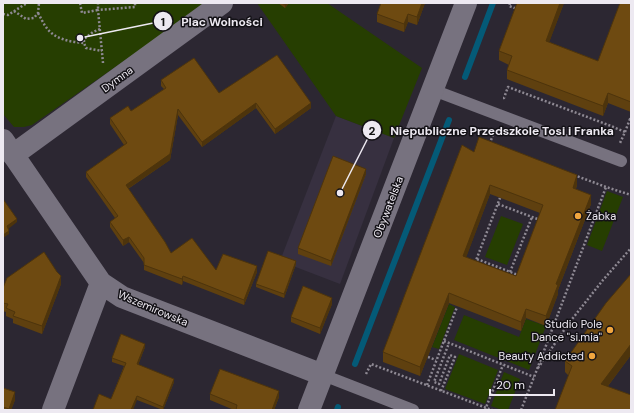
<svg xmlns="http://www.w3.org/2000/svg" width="634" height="413" font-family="'DM Sans',sans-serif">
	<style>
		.built { fill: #373040 }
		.green { fill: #263e01 }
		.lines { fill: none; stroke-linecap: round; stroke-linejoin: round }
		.stream { stroke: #045a77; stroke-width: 6 }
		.path { stroke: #8e8993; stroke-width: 2.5; stroke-dasharray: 2 2; stroke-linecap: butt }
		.service { stroke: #77727f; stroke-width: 12 }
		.minor { stroke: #77727f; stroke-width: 22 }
		.wall { fill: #5f400f; fill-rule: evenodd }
		.shaded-wall { fill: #4d340c }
		.building { fill: #6e4a11; stroke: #4d340c; fill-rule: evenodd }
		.poi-dot { fill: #f1a63f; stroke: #131116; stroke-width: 1.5 }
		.labels { text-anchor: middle; stroke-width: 3; stroke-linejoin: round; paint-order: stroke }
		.street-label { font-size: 11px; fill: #ede9f1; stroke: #131116 }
		.poi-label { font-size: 11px; fill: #ede9f1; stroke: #131116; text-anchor: end }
		.leader { fill: none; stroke: #ede9f1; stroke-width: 1.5 }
		.callout-dot { fill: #ede9f1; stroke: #131116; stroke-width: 1.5 }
		.mark-label { font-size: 12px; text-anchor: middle; font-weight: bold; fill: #111 }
		.callout-label { font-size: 12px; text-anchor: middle; font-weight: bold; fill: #ede9f1; stroke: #131116; stroke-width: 3; stroke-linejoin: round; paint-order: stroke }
	</style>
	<rect width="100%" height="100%" fill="#2c2732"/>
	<path class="built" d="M336 116 394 138 340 284 280 261Z"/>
	<path class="green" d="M3 3H207L32 125 24 127H14L3 114Z
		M257 3H327L422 68 394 138 336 116Z
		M607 191 623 197 602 251 587 245Z
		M501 216 523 224 507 265 485 257Z
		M449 304 455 307 439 349 432 347Z
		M464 315 519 337 526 319 546 326 529 370 454 340Z
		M459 354 498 370 485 404 445 389Z
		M504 372 520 379 508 410H502L491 406Z"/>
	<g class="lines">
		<path class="stream" d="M465 77 493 3
			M355 364 449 120
			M337 410 338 407"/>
		<path class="path" d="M80 3 82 13 98 10V3
			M510 3 509 6 517 9 519 3
			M14 11 26 19 34 18 38 13 39 3
			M38 13C41 18 43 23 46 27 54 39 70 42 84 43
			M3 14 8 15 27 3
			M100 29 93 32 84 39V43L86 48 102 51
			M103 63 98 10 135 7V3
			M503 98H504L508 87 611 126 625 132 620 143
			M625 132 630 119H631
			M491 143H490L494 132
			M574 175 606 187 631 195
			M498 204 540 220
			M477 259 518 275
			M475 263 500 198
			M510 272 532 217
			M444 341 534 377
			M428 357 436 360
			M538 368 569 323 603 280 631 248
			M366 374 371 364 492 410
			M427 385 457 307
			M441 391 455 357 450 355 439 384 434 382 449 343
			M485 410 503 365
			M521 410 536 372 606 187"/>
		<path class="service" d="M433 90 621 161
			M323 375 413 410"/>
		<path class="minor" d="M3 140 101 283 122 297 323 375
			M13 155 222 3
			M53 410 101 283
			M309 410 466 3"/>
	</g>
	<path class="wall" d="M278 3H289L285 8Z
		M425 3 417 25 408 22 404 32 377 22V14Z
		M517 3H564L549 42 598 61 631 3V112L608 103 603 116 507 79V70L509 65 499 60V51Z
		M161 80 219 93 311 108 275 134 256 108 202 147 178 115 170 160 128 189 171 253 216 270 257 272 244 305 183 281 182 285 144 270V263L129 242 123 246 110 227V222L115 218 86 177V172L124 145 110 124V118L131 111 164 89 161 86Z
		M474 152 577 185 576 189 591 204 558 290V294L546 326 526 318 521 331 449 303 420 376 383 362V352ZM490 194 540 213 516 276 466 257Z
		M366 174 331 266 298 254V248Z
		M296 264 284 298 256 287V284Z
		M631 274V355L608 386 568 375 565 372V361Z
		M61 284 42 334 13 323V319L6 316V312L3 311V288Z
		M332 304 320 334 291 322V317Z
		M145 347 138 365 174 382 163 410 137 400 111 399 124 366 112 362V358Z
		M3 388 15 400 11 410H3Z
		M210 394 279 397 274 410H234L210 400Z"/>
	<path class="shaded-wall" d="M287 3H289L285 8V5Z
		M422 3H425L417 25V17Z
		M560 3H564L546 51V41Z
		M408 14V22L404 32V24Z
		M608 93V103L603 116V106Z
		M256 103V108L202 147V142Z
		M311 103V108L275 134V129Z
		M178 109V115L170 160 126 190V185Z
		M366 169V174L331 266V261Z
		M577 175V185L573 197V188Z
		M490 185V194L463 266V256Z
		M591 195V204L558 290V294L546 326V316L556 284Z
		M17 219V222L7 230V226Z
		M9 231V234L3 238V235Z
		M129 237V242L123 246V240Z
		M296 261V264L284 298V294Z
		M257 266V272L244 305V300Z
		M61 276V284L42 334V326Z
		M183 276V281L182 285V279Z
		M449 293V303L420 376V367Z
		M332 298V304L320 334V328Z
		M526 309V318L521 331V322Z
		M145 344V347L137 368V364Z
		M631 344V355L601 395V384Z
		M174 379V382L163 410V407Z
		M279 391V397L274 410H272Z
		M15 392V400L11 410H9Z
		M137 396V400L133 410H131Z"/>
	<path class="building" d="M282 3H287L285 5Z
		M381 3H422L417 17 408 14 404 24 377 14Z
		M517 3H560L546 41 598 61 620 3H631V102L608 93 603 106 507 70 512 56 499 51Z
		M277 55 311 103 275 129 256 103 202 142 178 109 170 154 126 185 165 242 171 253 192 238 216 270 223 254 257 266 244 300 183 276 182 279 144 265V258L129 237 123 240 110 222 118 216 86 172 127 143 110 118 128 106 131 111 166 88 161 80 194 58 219 93Z
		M479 137 577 175 573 188 591 195 556 284 558 285 546 316 526 309 521 322 449 293 420 367 383 352 462 145 474 152ZM490 185 543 205 516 276 463 256Z
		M333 156 366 169 331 261 298 248Z
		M3 199 17 219 7 226 9 231 3 235Z
		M268 251 296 261 284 294 256 284Z
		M44 252 57 272 61 276 42 326 13 316 15 312 6 308 8 304 3 303V288L7 278Z
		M631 274V344L601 384 631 395V410H555L572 366 565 361 606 303Z
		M303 286 332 298 320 328 291 317Z
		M121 334 145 344 137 364 174 379 163 407 137 396 131 410H93L99 394 111 399 126 363 112 358Z
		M220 369 279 391 272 410H236L237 405 210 394Z
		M3 388 15 392 9 409 3 407Z"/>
	<g class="poi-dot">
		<circle cx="578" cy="216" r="4"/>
		<circle cx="610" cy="330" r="4"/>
		<circle cx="592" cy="356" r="4"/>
	</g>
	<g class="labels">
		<g class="street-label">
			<text transform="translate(117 79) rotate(-36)" y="4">Dymna</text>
			<text transform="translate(388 207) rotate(-69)" y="4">Obywatelska</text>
			<text transform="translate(153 308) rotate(23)" y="4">Wszemirowska</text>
		</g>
		<g class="poi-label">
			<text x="586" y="220" text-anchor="start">Żabka</text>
			<text x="602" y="328">Studio Pole<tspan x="602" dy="13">Dance "si.mia"</tspan></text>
			<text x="584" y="360">Beauty Addicted</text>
		</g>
	</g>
	<path class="leader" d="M80 38L163 21M340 193L372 130"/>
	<g class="callout-dot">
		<circle cx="80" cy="38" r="4"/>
		<circle cx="340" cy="193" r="4"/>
		<circle cx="163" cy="21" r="10"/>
		<circle cx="372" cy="130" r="10"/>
	</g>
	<g class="mark-label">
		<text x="163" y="26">1</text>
		<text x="372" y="135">2</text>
	</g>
	<g class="callout-label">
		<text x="222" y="26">Plac Wolności</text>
		<text x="502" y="135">Niepubliczne Przedszkole Tosi i Franka</text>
	</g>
	<rect width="634" height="413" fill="none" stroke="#ede9f1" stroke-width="8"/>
	<path d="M490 389v6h64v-6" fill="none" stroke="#ede9f1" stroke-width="2"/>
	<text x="496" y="389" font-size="12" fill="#ede9f1" stroke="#131116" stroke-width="3" paint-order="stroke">20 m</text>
</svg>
